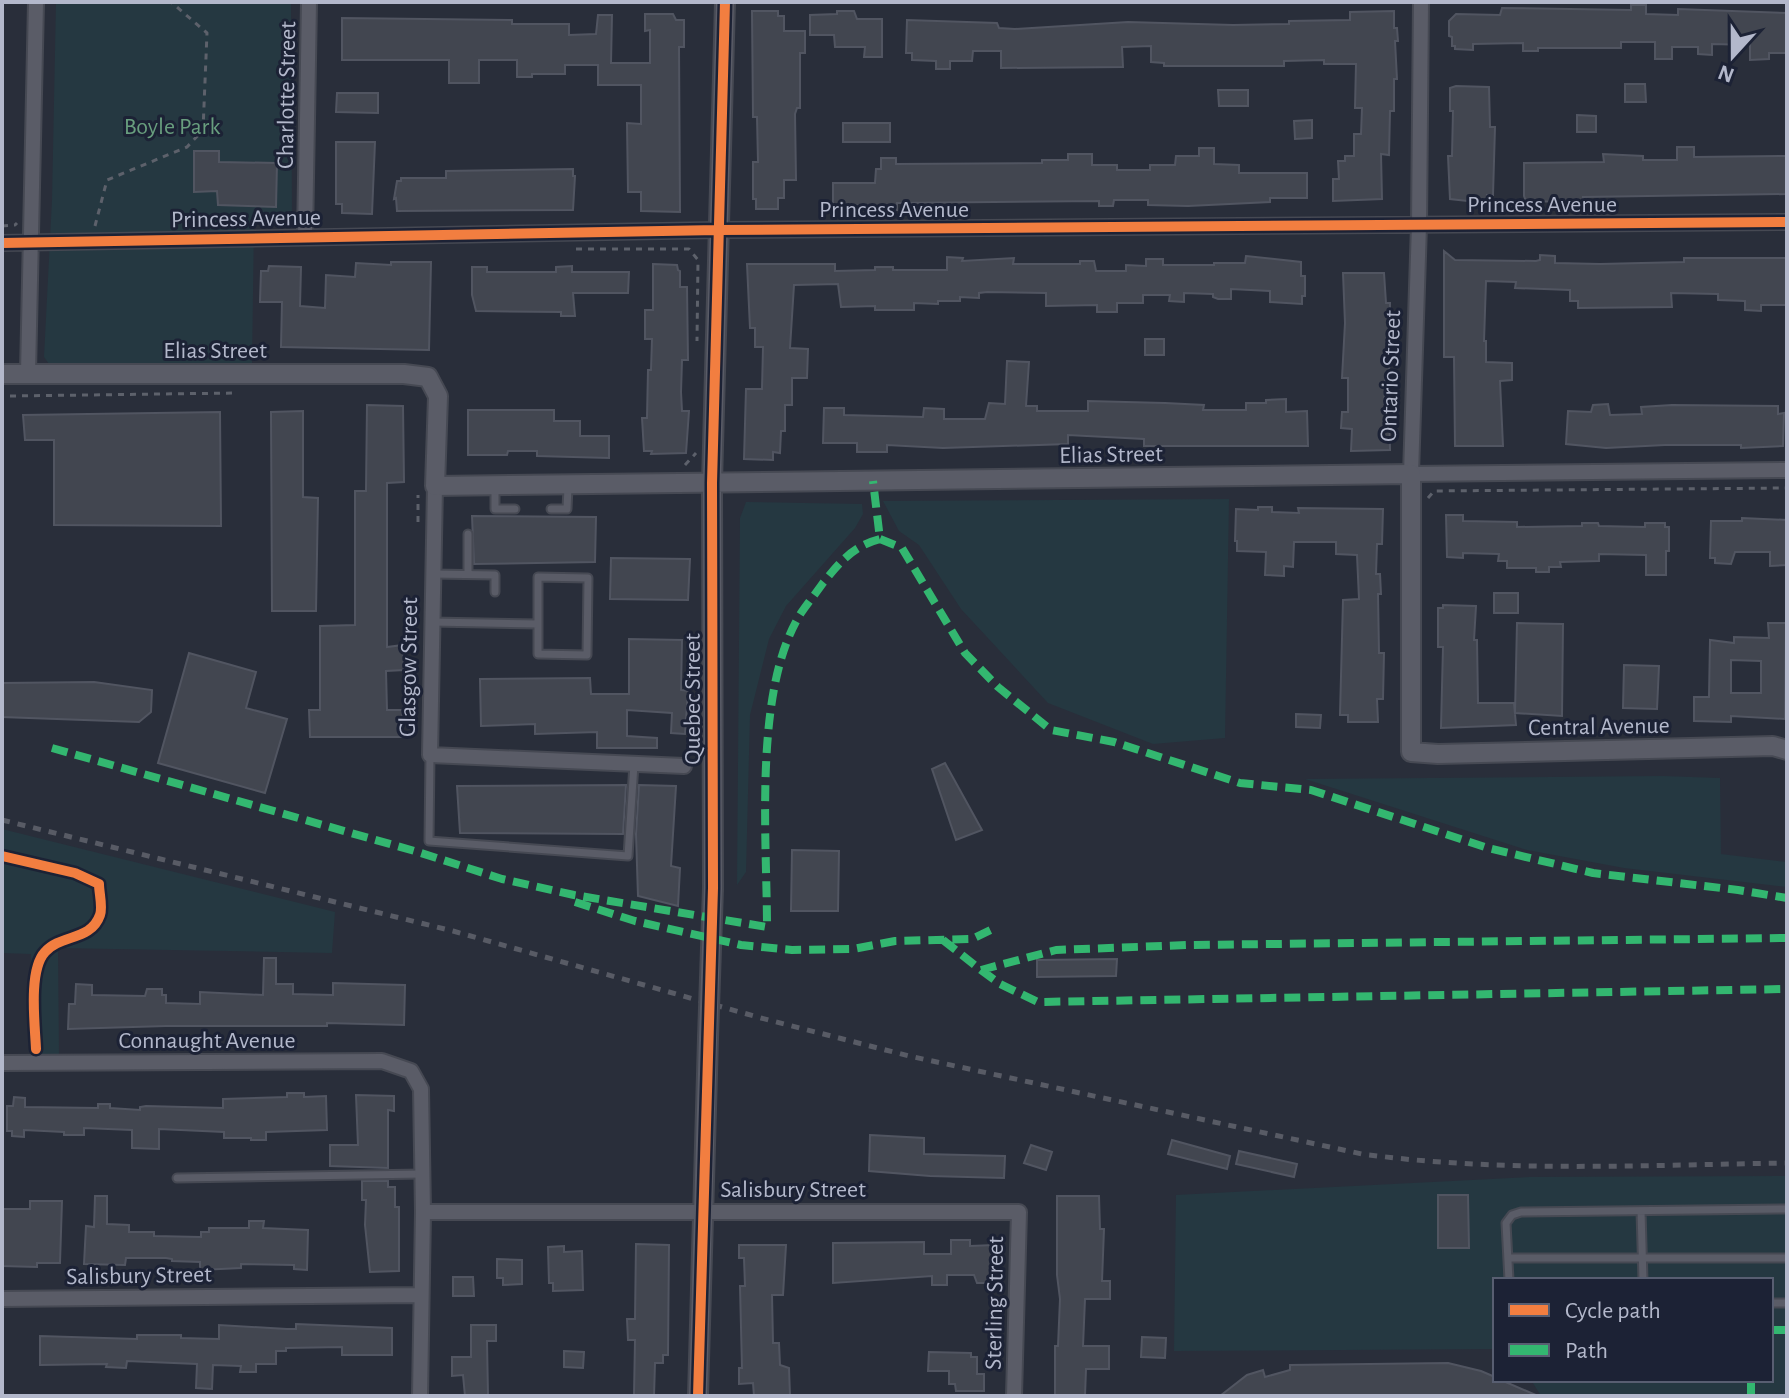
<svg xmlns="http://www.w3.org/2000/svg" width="1789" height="1398" font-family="'Alegreya Sans',sans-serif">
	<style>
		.green { fill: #253841 }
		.building { fill: #424650; stroke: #515561; stroke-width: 2; fill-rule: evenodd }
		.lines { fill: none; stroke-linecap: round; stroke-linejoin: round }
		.service-casing { stroke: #464953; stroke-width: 11 }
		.minor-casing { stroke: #464953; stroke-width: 18 }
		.tertiary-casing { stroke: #464953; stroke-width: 22 }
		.path { stroke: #5d616b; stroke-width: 3; stroke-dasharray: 6 6; stroke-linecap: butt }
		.service { stroke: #5a5c67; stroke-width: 7 }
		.minor { stroke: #5a5c67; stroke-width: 14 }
		.tertiary { stroke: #5a5c67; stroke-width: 18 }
		.rail { stroke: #585b65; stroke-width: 5; stroke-dasharray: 8 8; stroke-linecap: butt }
		.tertiary-bridge-casing { stroke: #464953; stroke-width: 22; stroke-linecap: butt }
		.tertiary-bridge { stroke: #5a5c67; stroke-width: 18 }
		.quiet { stroke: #33b770; stroke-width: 8; stroke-dasharray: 16 8; stroke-linecap: butt }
		.cycleway-casing { stroke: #1c2235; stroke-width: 15 }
		.cycleway { stroke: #f27e40; stroke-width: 10 }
		.labels { text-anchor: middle; stroke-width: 6; stroke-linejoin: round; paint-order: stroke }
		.street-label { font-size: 24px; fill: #b3b8cb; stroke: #1c2235 }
		.park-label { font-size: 24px; fill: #689e7e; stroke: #1c2235 }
	</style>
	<rect width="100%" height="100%" fill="#292e3a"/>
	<path class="green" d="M56 2H291L292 224H254L252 364 59 368 49 364 44 357 52 200Z
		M1229 499 1225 738 1153 744 1048 703 961 609 919 545 899 531 883 501Z
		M746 502 862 504 863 514 855 528 786 606 769 639 750 715 746 872 737 885 740 518Z
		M1662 776 1720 778 1721 854 1787 862V887L1624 868 1527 850 1305 779Z
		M2 829 335 912 332 953 58 948 59 1056H34L31 954 2 953Z
		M1787 1176V1396H1541L1531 1380H1771V1280H1495V1349L1174 1351 1176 1195 1530 1177Z"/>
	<path class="building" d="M1631 5H1646V14L1678 15V9L1787 13V53H1769V59L1750 60V45L1712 44V55L1698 54V47H1672V59H1655V42H1621V48H1538V51H1523V43L1473 44V50L1455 49V46H1452V37L1449 36V21L1456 14 1500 15 1502 8 1631 10Z
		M752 11H778V16H784V31H805V53H800V108H797L795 114 796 180H784V198H778V209H756V199H753V162H758L757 117H753Z
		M837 11H854L857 19H882V57H864L865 47H835L834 35H810V15L837 14Z
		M1394 11V28H1397L1398 41H1395L1397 79H1394V111H1390L1389 155 1381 154 1382 199 1333 201V179H1339L1338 161H1345V156H1354V134H1361L1362 108H1355L1356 64H1324V60L1284 61V66H1164V63L1151 62V46L1122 47 1123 67 1001 68V51H973L972 61H950V69H936V61L912 60V53H906L907 20 997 23 999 28 1015 29 1128 22 1233 25 1289 24V21L1350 20V12Z
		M645 14H673L676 20H684V47H679L680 212 641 211V192H628L627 123 641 124V85H598V65H565V74H532V77H517V60H479V83H449V60H342V18L512 20V24H569V35L596 34 598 15H612L611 63H650V30L645 31Z
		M1625 84H1645L1646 102H1625Z
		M1456 86 1489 87 1490 127H1495L1493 195H1487V200L1476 199V202L1450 199 1448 156H1452L1453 111H1450V88Z
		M1218 90H1248V106H1219Z
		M337 93H378V113L336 112Z
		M1577 115 1596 116V132H1577Z
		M1312 120V138L1295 139 1294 121Z
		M843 123H890V142H843Z
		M336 142H375L372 214 342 213V204H336Z
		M1677 147H1694V157L1787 156V194L1583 197V201L1567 202 1526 201 1524 196V163L1604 162 1603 154 1643 156V160H1677Z
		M1199 148H1214V164L1239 165V173H1307V198H1270V202L1188 206 1148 205V200H1114L1113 206H1099V201L897 203V210L876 211 875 205 833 206V183H875L876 169H881V158H896V164L1042 163V160H1068V154H1092V165H1117V170H1150V165H1175L1176 156H1199Z
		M194 151H219V162L277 163 276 207 218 205 217 191 194 192Z
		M573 169V176H575L573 210 397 211 396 198 394 199 397 181H401V178H446V171Z
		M1444 251 1455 260 1536 261 1540 260V255L1555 256V263L1600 264 1684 262V258H1787V305H1761V311L1745 310V301L1718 300V294L1671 293 1672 307 1578 308V301H1570V290L1515 288 1516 282 1486 281 1484 341H1486V362L1512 363V380L1500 381 1503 446H1455L1454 357H1444Z
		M1246 256 1301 262V276H1305V296H1302V304L1270 302V291L1231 289V299H1218L1213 297V294L1184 293V302L1169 301 1170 295H1143V303H1117V312H1097V305L1046 306V293L987 292 979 293V298L960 297V301H938V304L914 303V310H875V306L841 307 838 284 794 285 790 348 808 349 807 378H792V405H785V431H781L780 453 773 452V460L744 459 746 389H762L763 347H755V328H750L747 264H835V271L875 270V267H893V270H947V257L963 258 962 261 1014 258 1013 264H1080V261H1094L1096 271H1126V265L1146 266V259H1163V265H1214V263H1245Z
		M391 262H431L429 350 281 347 282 302H260L261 271H268L269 266 301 267 300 306 325 308 326 275 355 277 356 263 391 265Z
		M653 264 677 265 678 270 680 271V287H687L688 360H682L681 392 682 411H689L686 453 651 454 652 451H644L642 418H647L648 370H651L652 339H645V310H653Z
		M572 266V272H629L628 293H573L575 316H561V312L476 311 472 295V267H487V272H556V267Z
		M1343 273H1384L1386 303H1390L1389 379H1385L1384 413H1389L1390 450 1351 451 1352 429 1341 428 1342 412H1348V378H1342L1345 323Z
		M1145 339H1164V355H1145Z
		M1007 361 1029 362 1026 406H1037V411H1088V401L1165 403 1204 405 1203 410H1246V403H1266V400L1286 399V412L1307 411 1308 446H1144V439L1068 435V444L943 448 887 445V452H857V443H823L824 408H844V415L923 417 924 408 944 409V419H985L989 403 1005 404Z
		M1608 404 1610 415 1642 414 1641 407 1672 405 1778 406V414L1784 413 1783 446 1741 448V445H1665L1606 448 1566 444 1568 411 1591 412 1593 405Z
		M367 405 403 406 404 482 387 483V647L403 645 404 670 386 671 387 710H402L403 737H310L309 710H320V626L355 625V491H366Z
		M468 410H554V421H580V436H609V458L537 456V451H508L507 455H468Z
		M303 411V497L318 498 316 611H272L271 412Z
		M220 412 221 526 54 525V440H25L23 415Z
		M1258 507H1272V512L1299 513 1298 508 1383 509 1382 544H1377L1376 574H1380L1381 594H1378L1379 653H1384L1383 699H1377L1378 722H1348V715H1340L1343 600 1359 599 1357 555 1336 554V542H1294L1293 567 1284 566V576L1265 575 1266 552 1237 551V541H1235L1236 509 1258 510Z
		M1446 515H1463V521L1517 522V527L1582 526V523H1598L1599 526 1645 527V523H1665V527H1669V551H1666V575H1646V555L1599 554V561L1560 562 1561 567H1549V572H1536V568H1507V561H1498L1499 554 1463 553V558L1447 557Z
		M472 516 596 517 595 562 474 564Z
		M1742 518 1787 520V565L1770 566V552H1735L1731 564 1715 563V558H1710L1711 521H1742Z
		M611 558 690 559 688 600 610 599Z
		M1494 593H1518V613H1494Z
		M1443 605 1476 606 1474 640H1477L1478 703H1514L1516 725 1441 728 1443 647H1438V608H1443Z
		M1517 623 1563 624 1562 716 1515 713Z
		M1768 623H1786L1785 719 1731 716V722L1694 721V697H1709L1710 640 1734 643V637L1769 638ZM1731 660 1761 661V693H1731Z
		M629 639 682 640 681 690 688 691 685 734 671 733 672 713 627 710V736L657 738V748H597V732L535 734V724L481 726 480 679 590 678 591 694H629Z
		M189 653 256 672 246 708 287 719 265 793 158 763Z
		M1624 665 1659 666 1657 709 1623 708Z
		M94 682 152 690 151 712 139 722 2 717V683Z
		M1296 714 1321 715 1320 728 1296 727Z
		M945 763 982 830 956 840 932 769Z
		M626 785 623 834 460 833 457 786Z
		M639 785 676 786 671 866 680 868 678 906 638 896 636 834Z
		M792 850 839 851 838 911H791Z
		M264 958H276V984H293V994L333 995V983L405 985 404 1025 327 1023V1026H166L68 1029 69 1004H75L76 984 92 985V995L145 996 147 989H162V995H166V1003L200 1004V992L263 995Z
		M1117 959 1116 976 1037 977V960Z
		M287 1093H304V1097L326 1096 327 1130 266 1132V1140H251V1138H224V1132L159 1129V1149L132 1148V1130L84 1128V1135H64V1132L24 1130V1137L12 1136V1131H7V1106H13L14 1097 25 1098V1107L98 1108V1104H110V1108L140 1110V1107L146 1106 223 1108V1099L287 1097Z
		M356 1095 394 1096V1111L388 1110V1168L330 1166V1145H358Z
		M870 1135 924 1138V1154L1005 1156 1004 1178 930 1176 869 1171Z
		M1172 1140 1230 1156 1227 1169 1168 1154Z
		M1031 1145 1052 1152 1046 1170 1024 1163Z
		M1239 1151 1297 1164 1294 1177 1236 1164Z
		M362 1181H388V1187H395V1207H399V1271L370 1272 365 1225 366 1200H362Z
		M1438 1195H1468L1469 1248H1438Z
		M95 1196H107V1224L129 1225V1232H154V1236L201 1237V1232H209V1228H249V1221H264L263 1228 308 1230 307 1270 294 1269V1265L241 1264V1268L200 1270V1262L172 1261V1259L166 1258H126L125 1265 84 1264 86 1226 94 1227Z
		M1057 1196H1099L1100 1229H1104L1102 1281H1110V1299H1085L1083 1346H1109V1369H1086L1085 1396H1055V1346H1058L1060 1299 1057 1275Z
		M30 1201H62L60 1263H37V1267L2 1266 3 1209H30Z
		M951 1240H970V1246L994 1245 995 1276H991V1283H977L974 1275H947V1285H932V1276L833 1283V1243L924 1242V1254H951Z
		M636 1244 669 1245 668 1355H663V1363H655L654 1396H634L635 1340H628L627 1319H635Z
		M739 1245H786L783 1295H772L773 1343H779L780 1365 789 1368 790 1396H754L753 1383 739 1384V1368H742L740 1286H745L744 1258H739Z
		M564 1246V1252L582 1251 583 1290 553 1291V1283H549L548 1247Z
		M497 1259 522 1260V1284L503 1285V1278H497Z
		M453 1277H473L474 1296H453Z
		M296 1324 392 1328V1355H342V1347L286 1348V1351H276V1364H256V1372H240L241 1366 213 1365 212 1389 196 1388 197 1364 127 1361 126 1368 106 1367 107 1364 40 1365V1336L137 1339V1335H181V1338L219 1339V1325L287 1329H296Z
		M471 1325H496V1341H487L488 1396H465L463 1375 452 1376V1357H471Z
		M1142 1337 1166 1338 1165 1358 1141 1357Z
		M564 1351 584 1352 583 1368 564 1367Z
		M929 1352 971 1353V1357H977V1374H984V1391H956L955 1384H949V1371H928Z
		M1448 1363 1481 1371 1495 1377V1380H1501L1538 1396H1220L1247 1375 1263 1370 1265 1377 1290 1370V1365Z"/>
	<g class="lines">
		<defs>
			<path id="service" d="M495 486V509H515
				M551 509H567L568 487
				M468 534V574
				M433 574 495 575V592
				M432 622 538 624V654L587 655 588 578 538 577V624
				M430 755 429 841 628 856 634 764
				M177 1178 422 1174
				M1641 1211 1643 1280
				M1508 1258H1787
				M1509 1280 1506 1223 1512 1215 1521 1212 1787 1209
				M1771 1303H1787"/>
			<path id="minor" d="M1421 2 1419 225 1411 474 1787 470
				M305 237 309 2
				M2 243 718 230 1787 222
				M28 373 36 2
				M435 486 430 755 684 766
				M2 1063 382 1061 411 1071 421 1089 423 1212 420 1396
				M423 1212H1019L1014 1396
				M2 1299 421 1295"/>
			<path id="tertiary" d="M2 374H404L428 377 438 396 435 486 1411 474V752L1438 754 1773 746 1787 750
				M713 888 712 483 725 2
				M698 1396 708 1038"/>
		</defs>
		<use href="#service" class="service-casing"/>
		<use href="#minor" class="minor-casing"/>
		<use href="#tertiary" class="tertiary-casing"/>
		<path class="path" d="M2 226 15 225 17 223
			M95 226 107 180 187 147 203 130 207 33 171 2
			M576 249H689L698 260 697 341
			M10 396 237 393
			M685 465 696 453
			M1428 498 1434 491 1787 488
			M418 522V495
			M2 856 75 873 99 884C99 893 103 907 100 915 92 940 61 935 45 951 28 969 35 1025 36 1049"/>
		<use href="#service" class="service"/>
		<use href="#minor" class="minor"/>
		<use href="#tertiary" class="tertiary"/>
		<path class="rail" d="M2 820 453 931 761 1018 909 1056 1362 1154C1502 1173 1646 1165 1787 1163"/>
		<defs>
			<path id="tertiary-bridge" d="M708 1038 713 888"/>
		</defs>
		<use href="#tertiary-bridge" class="tertiary-bridge-casing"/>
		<use href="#tertiary-bridge" class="tertiary-bridge"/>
		<path class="quiet" d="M880 539 902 548 965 653 998 687 1051 730 1114 742 1240 783 1311 790 1488 848 1593 873 1738 890 1787 898
			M52 748 418 852 502 879 574 895 767 927C767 839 753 689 801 613 808 603 816 593 823 583 840 562 853 546 880 539L873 481
			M575 902 635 921 741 945 792 950 853 949 895 941 972 939 997 927
			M943 940 981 970 1056 950 1187 945 1787 938
			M981 970 1000 984 1038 1002 1787 989
			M1771 1330H1787
			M1751 1396V1380"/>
		<defs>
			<path id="cycleway" d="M2 243 718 230 1787 222
				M2 856 75 873 99 884C99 893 103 907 100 915 91 941 61 934 45 952 28 970 35 1025 36 1049
				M698 1396 713 888 712 483 725 2"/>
		</defs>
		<use href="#cycleway" class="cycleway-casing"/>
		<use href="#cycleway" class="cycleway"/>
	</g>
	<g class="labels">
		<g class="street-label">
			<text transform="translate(286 95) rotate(-89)" y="8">Charlotte Street</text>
			<text x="1542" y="212">Princess Avenue</text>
			<text x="894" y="217">Princess Avenue</text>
			<text transform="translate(246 218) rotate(-1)" y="8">Princess Avenue</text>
			<text x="215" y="358">Elias Street</text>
			<text transform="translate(1390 376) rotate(-88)" y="8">Ontario Street</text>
			<text transform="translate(1111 454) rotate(-1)" y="8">Elias Street</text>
			<text transform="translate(408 667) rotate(-89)" y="8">Glasgow Street</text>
			<text transform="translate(692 699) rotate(-90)" y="8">Quebec Street</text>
			<text transform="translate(1599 726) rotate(-1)" y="8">Central Avenue</text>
			<text x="207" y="1048">Connaught Avenue</text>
			<text x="793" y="1197">Salisbury Street</text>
			<text transform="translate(139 1275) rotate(-1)" y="8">Salisbury Street</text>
			<text transform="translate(994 1303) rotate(-89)" y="8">Sterling Street</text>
		</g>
		<g class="park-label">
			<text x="172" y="134">Boyle Park</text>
		</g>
	</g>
	<rect width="1789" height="1398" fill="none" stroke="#b3b8cb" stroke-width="8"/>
	<rect x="1493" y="1278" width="280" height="104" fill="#1c2235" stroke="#585e71" stroke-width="2"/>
	<rect x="1509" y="1304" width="40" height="12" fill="#f27e40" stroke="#585e71" stroke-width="2"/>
	<text x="1565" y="1318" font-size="24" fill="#b3b8cb">Cycle path</text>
	<rect x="1509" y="1344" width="40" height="12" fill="#33b770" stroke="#585e71" stroke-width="2"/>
	<text x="1565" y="1358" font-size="24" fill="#b3b8cb">Path</text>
	<g transform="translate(1733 56) rotate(201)" stroke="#1c2235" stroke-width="6" paint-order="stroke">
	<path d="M0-6L14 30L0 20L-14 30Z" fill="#b3b8cb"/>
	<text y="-12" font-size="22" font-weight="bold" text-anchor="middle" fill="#b3b8cb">N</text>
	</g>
</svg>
